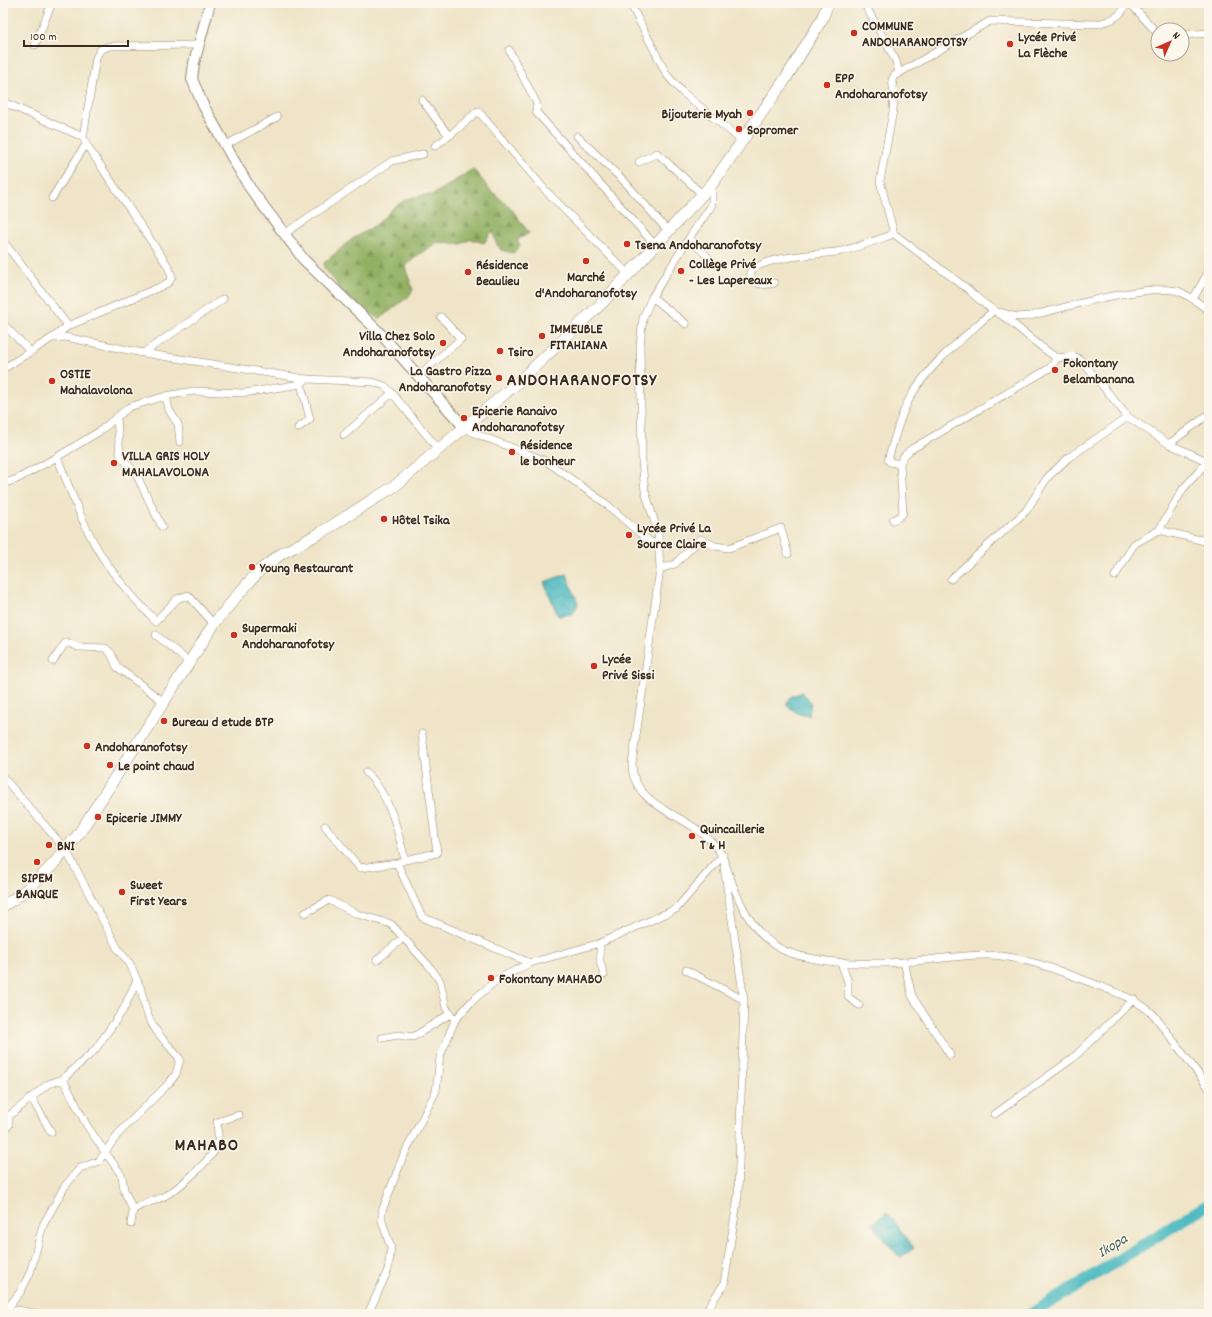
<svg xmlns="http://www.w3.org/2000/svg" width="1212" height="1317" font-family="Dekko,sans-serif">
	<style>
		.forest { fill: url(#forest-firs); stroke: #666d40 }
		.water { fill: url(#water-waves); stroke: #42726f }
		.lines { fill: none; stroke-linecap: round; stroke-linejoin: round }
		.river { stroke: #4ab9c0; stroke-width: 12 }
		.street-casing { stroke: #958772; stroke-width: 8 }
		.secondary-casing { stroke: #958772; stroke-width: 12 }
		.primary-casing { stroke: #958772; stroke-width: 12 }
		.street { stroke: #fff; stroke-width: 7 }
		.secondary { stroke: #fff; stroke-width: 10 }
		.primary { stroke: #fff; stroke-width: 11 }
		.poi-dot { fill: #c8321e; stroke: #fbf7ec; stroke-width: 1.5 }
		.labels { text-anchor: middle; stroke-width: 3; stroke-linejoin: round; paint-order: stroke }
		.poi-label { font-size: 14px; font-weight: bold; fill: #3b2a1e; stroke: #fbf7ec; text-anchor: start }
		.water-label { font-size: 15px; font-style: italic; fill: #405c57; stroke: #fbf7ec }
		.district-label { font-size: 18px; font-weight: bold; letter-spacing: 1px; fill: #3b2a1e; stroke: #fbf7ec }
	</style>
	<defs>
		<pattern id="forest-firs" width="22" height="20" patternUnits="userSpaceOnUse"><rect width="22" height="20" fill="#91b062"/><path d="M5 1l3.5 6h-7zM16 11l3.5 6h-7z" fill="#788f50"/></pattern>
		<pattern id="water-waves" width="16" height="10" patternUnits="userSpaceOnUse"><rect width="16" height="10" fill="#4ab9c0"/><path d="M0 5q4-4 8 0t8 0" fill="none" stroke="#3f979b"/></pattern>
	</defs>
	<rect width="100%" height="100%" fill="#fbf7ec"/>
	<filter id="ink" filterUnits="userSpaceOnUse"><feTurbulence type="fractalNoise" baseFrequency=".025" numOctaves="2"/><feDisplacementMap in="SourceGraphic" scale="8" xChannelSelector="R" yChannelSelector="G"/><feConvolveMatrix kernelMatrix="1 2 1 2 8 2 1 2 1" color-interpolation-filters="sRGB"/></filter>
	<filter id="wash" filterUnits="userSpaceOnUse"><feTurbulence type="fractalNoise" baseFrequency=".012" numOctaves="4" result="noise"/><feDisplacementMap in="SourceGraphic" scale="16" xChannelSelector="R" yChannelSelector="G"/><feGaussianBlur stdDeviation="0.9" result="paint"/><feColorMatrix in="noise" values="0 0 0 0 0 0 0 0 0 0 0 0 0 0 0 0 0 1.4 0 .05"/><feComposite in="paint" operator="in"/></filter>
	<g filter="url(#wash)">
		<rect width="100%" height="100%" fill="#efe4c7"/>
		<path class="forest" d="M473 169 491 191 510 207 529 233 517 240 520 245 513 253 501 250 496 243 493 230 484 243 471 239 461 244 438 242 419 254 405 267 413 290 408 297 379 319 343 296 335 281 324 268V263L351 240 377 224 394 207 407 199 423 195H433Z"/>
		<path class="water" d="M567 574 578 604 573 614 558 616 544 582Z
			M802 692 811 702 809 716 799 714 786 705 790 697Z
			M887 1212 914 1248 900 1258 872 1224Z"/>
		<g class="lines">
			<path class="river" d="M1031 1314 1209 1204"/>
		</g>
	</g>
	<g filter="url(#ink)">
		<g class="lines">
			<defs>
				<path id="street" d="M630 3 667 75 681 91 742 141
					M864 3 896 61 899 74
					M1126 3C1123 17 1108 22 1095 24L990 21 894 76 892 80 894 93 893 111 880 181 894 234 969 290C981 304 997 311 1011 322 1026 334 1040 347 1057 358L1074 356 1082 361 1128 417 1169 444 1209 462
					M1130 3 1158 34
					M1182 35 1209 33
					M35 45 52 3
					M509 50 537 104 536 112 656 246
					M422 100 449 136
					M3 102 83 137 86 144 168 266 172 277 169 282 162 286 68 326 52 338
					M577 136 625 182 669 232
					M83 137 96 58 100 50 109 46 198 45
					M226 145 277 117
					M435 146 449 136 478 111 546 191 629 275
					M639 162 657 153 703 195
					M712 184V205L689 238 652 297 643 318 640 346 642 462 645 491 658 533 660 569 632 764C632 805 683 814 708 838 725 854 726 868 734 888 744 912 756 935 779 948 788 953 799 956 810 958 840 965 874 964 905 962 934 960 962 954 991 955 1025 957 1060 971 1092 983 1114 992 1136 998 1154 1015L1209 1088
					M52 198 86 144
					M284 234 392 161 423 154
					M689 238 708 257
					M3 241 68 326
					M774 283C762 286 752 285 750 272 765 255 820 255 842 251 859 247 877 240 894 234
					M652 297 686 324
					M1193 299 1209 271
					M1000 312 1017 317 1030 316C1063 308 1147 283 1178 291 1189 295 1200 304 1209 311
					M3 324 31 352
					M143 353 223 299
					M3 369 52 338 65 337 143 353 306 379 373 382 385 386 392 393 439 450
					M418 376 461 339 441 317
					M166 396 169 410 178 424 180 442
					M117 419 120 455 136 474 162 527
					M298 428 310 419 301 384
					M465 428 479 435 546 461 605 503 649 541 659 545
					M344 435 392 393
					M1169 444 1209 414
					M57 457C71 491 83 527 103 558 118 581 136 601 156 621L177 599 188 595 214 624
					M900 464 890 462 888 460C895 437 901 411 914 391 934 360 967 335 994 310
					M3 484 17 479 57 457 100 431 129 407 166 396 193 391 244 393 301 384 306 379
					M893 520 899 517 903 513 900 464 903 457 910 450 1050 368 1057 358
					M1159 530 1209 542
					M660 569 675 564 700 539 715 546 729 548 781 528 788 554
					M1115 576 1134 544 1159 530 1183 489 1207 462
					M951 579 1026 511 1047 478 1068 458 1128 417
					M156 635 189 662
					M53 661 66 642 78 647 105 648 111 653 117 667 164 702
					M366 772C390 796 397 827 405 860
					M3 777 66 850 118 949 130 964 137 980 123 1010 95 1050 63 1079 48 1084 9 1116V1125L3 1131
					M325 826 360 868 397 863 422 917 530 963
					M397 863 405 860 437 853 422 734
					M305 913 329 900 357 914 391 924 430 967 440 981 446 1008 455 1020
					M600 943V962L604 975
					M377 960 403 938
					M904 962 912 996 950 1055
					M841 963 848 982V997L859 1005
					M686 970 744 1000
					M382 1038 398 1035 413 1037 450 1014
					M63 1079 87 1126 122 1176 124 1190 133 1210
					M31 1097 51 1132
					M995 1114 1072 1059 1134 999
					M131 1224 133 1210C144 1202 147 1204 158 1199 175 1193 209 1162 217 1146 220 1140 217 1128 217 1122L239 1115
					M3 1314 21 1291 30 1273 43 1225 65 1186 80 1168 99 1161 118 1134 170 1082 176 1074 180 1059C168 1044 153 1031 147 1013 143 1002 143 990 137 980
					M5 1314 18 1310 36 1314
					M368 1314 388 1270 391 1248 382 1221V1211L402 1159 436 1091 440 1057 455 1020 472 1001 498 979 530 963 600 943 676 909 723 855
					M704 1314 724 1284 738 1196 744 1000 724 867"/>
				<path id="secondary" d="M210 3 194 63 192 79 203 105 237 166 250 188 304 260 377 330 465 428"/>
				<path id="primary" d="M3 906C33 888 59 860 80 832L214 624 236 597 259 571 281 554 322 532 396 485 515 385 601 304 712 184 786 78 822 19 828 3"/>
			</defs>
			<use href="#street" class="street-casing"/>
			<use href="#secondary" class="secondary-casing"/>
			<use href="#primary" class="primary-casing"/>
			<use href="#street" class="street"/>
			<use href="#secondary" class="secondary"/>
			<use href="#primary" class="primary"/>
		</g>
	</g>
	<g class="poi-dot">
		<circle cx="854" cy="33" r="4"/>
		<circle cx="1010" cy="44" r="4"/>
		<circle cx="827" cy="85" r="4"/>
		<circle cx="750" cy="113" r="4"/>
		<circle cx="739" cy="129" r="4"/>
		<circle cx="627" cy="244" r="4"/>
		<circle cx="586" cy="261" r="4"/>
		<circle cx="681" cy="271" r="4"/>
		<circle cx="468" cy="272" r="4"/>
		<circle cx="542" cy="336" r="4"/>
		<circle cx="443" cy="343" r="4"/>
		<circle cx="500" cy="351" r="4"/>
		<circle cx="1055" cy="370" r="4"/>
		<circle cx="499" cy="378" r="4"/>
		<circle cx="52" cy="381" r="4"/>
		<circle cx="464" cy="418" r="4"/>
		<circle cx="512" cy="452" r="4"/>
		<circle cx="114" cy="463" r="4"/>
		<circle cx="384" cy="519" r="4"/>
		<circle cx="629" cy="535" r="4"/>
		<circle cx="252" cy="567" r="4"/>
		<circle cx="234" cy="635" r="4"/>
		<circle cx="594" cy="666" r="4"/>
		<circle cx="164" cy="721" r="4"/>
		<circle cx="87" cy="746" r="4"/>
		<circle cx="110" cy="765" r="4"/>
		<circle cx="98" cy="817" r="4"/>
		<circle cx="692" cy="836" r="4"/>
		<circle cx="49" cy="845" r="4"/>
		<circle cx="37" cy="862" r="4"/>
		<circle cx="122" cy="892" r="4"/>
		<circle cx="491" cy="978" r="4"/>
	</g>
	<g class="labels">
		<g class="poi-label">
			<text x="862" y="30">COMMUNE<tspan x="862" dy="16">ANDOHARANOFOTSY</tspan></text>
			<text x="1018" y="41">Lycée Privé<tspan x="1018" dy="16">La Flèche</tspan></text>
			<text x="835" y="82">EPP<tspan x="835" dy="16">Andoharanofotsy</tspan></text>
			<text x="742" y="118" text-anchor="end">Bijouterie Myah</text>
			<text x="747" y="134">Sopromer</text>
			<text x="635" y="249">Tsena Andoharanofotsy</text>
			<text x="689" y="268">Collège Privé<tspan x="689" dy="16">- Les Lapereaux</tspan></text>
			<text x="476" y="269">Résidence<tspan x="476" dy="16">Beaulieu</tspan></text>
			<text x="586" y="281" text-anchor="middle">Marché<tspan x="586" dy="16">d'Andoharanofotsy</tspan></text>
			<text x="550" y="333">IMMEUBLE<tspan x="550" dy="16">FITAHIANA</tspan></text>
			<text x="435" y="340" text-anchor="end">Villa Chez Solo<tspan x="435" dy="16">Andoharanofotsy</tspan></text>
			<text x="508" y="356">Tsiro</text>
			<text x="1063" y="367">Fokontany<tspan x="1063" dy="16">Belambanana</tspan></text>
			<text x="491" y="375" text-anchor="end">La Gastro Pizza<tspan x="491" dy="16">Andoharanofotsy</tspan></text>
			<text x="60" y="378">OSTIE<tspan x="60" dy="16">Mahalavolona</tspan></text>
			<text x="472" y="415">Epicerie Ranaivo<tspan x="472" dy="16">Andoharanofotsy</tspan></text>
			<text x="520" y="449">Résidence<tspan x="520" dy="16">le bonheur</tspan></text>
			<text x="122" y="460">VILLA GRIS HOLY<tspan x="122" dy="16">MAHALAVOLONA</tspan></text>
			<text x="392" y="524">Hôtel Tsika</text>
			<text x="637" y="532">Lycée Privé La<tspan x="637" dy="16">Source Claire</tspan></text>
			<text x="260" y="572">Young Restaurant</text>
			<text x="242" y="632">Supermaki<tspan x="242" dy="16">Andoharanofotsy</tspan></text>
			<text x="602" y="663">Lycée<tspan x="602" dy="16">Privé Sissi</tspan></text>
			<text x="172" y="726">Bureau d etude BTP</text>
			<text x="95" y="751">Andoharanofotsy</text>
			<text x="118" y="770">Le point chaud</text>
			<text x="106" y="822">Epicerie JIMMY</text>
			<text x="700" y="833">Quincaillerie<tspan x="700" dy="16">T &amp; H</tspan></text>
			<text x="57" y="850">BNI</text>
			<text x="37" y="882" text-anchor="middle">SIPEM<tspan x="37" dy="16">BANQUE</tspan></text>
			<text x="130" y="889">Sweet<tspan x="130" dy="16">First Years</tspan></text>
			<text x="499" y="983">Fokontany MAHABO</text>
		</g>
		<g class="water-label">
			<text transform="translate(1112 1245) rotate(-32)" y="5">Ikopa</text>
		</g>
		<g class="district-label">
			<text x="582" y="385">ANDOHARANOFOTSY</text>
			<text x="207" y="1150">MAHABO</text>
		</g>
	</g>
	<rect width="1212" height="1317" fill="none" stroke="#fbf7ec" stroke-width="16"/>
	<g transform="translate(1170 42) rotate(45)"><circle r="19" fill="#fbf7ec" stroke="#aea59a"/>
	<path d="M0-3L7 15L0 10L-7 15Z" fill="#c8321e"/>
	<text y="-6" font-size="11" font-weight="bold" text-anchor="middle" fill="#3b2a1e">N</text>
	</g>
	<path d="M24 40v6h104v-6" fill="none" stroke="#3b2a1e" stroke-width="2"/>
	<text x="30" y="40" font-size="12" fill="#3b2a1e" stroke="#fbf7ec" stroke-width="3" paint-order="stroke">100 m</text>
</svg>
